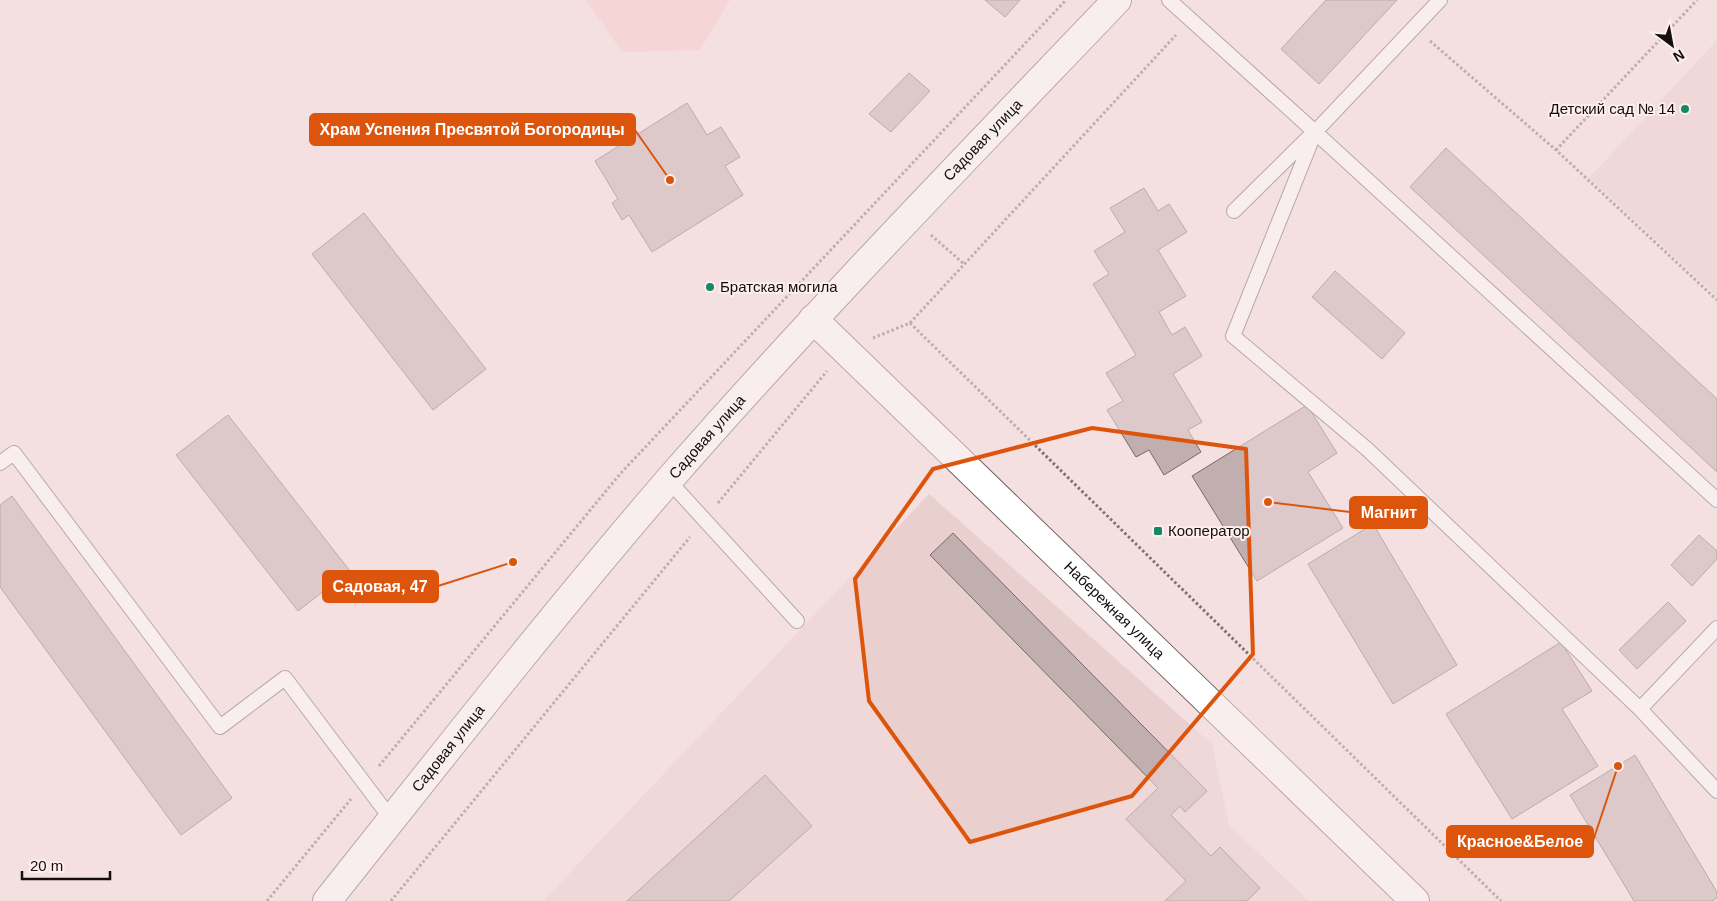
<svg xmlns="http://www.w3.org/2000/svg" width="1717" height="901" font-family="Arial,sans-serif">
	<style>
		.built { fill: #eacfcf }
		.green { fill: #f8c8c9 }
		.building { fill: #c1aeae; stroke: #796868 }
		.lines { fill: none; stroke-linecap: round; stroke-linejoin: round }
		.service-casing { stroke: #746363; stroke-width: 16 }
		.secondary-casing { stroke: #746363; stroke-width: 30 }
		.primary-casing { stroke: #746363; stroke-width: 30 }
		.path { stroke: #7e7171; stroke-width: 3; stroke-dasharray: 2.5 2.5; stroke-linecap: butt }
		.service { stroke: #fff; stroke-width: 14 }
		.secondary { stroke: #fff; stroke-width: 28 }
		.primary { stroke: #fff; stroke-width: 28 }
		.marked { fill: none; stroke: #dd550c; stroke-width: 4; stroke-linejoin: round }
		.poi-dot { fill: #168867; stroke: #feeeee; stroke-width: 2 }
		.labels { text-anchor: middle; stroke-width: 4; stroke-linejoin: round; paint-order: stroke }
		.poi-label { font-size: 15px; fill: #140e0e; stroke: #feeeee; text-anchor: start }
		.street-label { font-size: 15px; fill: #140e0e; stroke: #feeeee }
		.leader { fill: none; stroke: #dd550c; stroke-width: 2 }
		.callout-dot { fill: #dd550c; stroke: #feeeee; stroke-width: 2 }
		.callout { fill: #dd550c; stroke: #dd550c; stroke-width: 2 }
		.callout-label { font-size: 16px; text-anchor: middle; font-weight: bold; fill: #fff }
	</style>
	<rect width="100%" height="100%" fill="#f4e0e0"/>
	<path class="built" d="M1717 40V296L1589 178Z
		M929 494 1212 744 1229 825 1309 901H543Z"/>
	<path class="green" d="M586 0H730L700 50 622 52Z"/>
	<path class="building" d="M985 0H1020L1005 17Z
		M1326 0H1397L1319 84 1281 49Z
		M909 73 930 91 891 132 869 114Z
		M687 103 707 135 721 127 740 157 725 166 743 195 652 252 629 215 622 220 612 203 618 199 595 161Z
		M1446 148 1717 399V472L1410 187Z
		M1144 188 1158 211 1169 204 1187 232 1158 250 1186 296 1159 312 1172 335 1185 327 1202 356 1173 374 1202 422 1188 430 1201 452 1164 475 1149 450 1136 457 1107 410 1123 401 1106 373 1136 355 1093 284 1109 274 1094 251 1125 232 1110 208Z
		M364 213 486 369 433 410 312 254Z
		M1335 271 1405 333 1382 359 1312 297Z
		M1307 405 1337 453 1308 472 1343 528 1257 581 1192 476Z
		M228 415 350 571 298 611 176 455Z
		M12 496 232 798 181 835 0 587V505Z
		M1373 524 1457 665 1393 704 1308 564Z
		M953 533 1207 791 1185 812 1180 806 1171 815 1211 856 1220 847 1260 888 1247 901H1165L1186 881 1126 819 1158 788 930 555Z
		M1699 535 1717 551V559L1692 586 1671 565Z
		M1668 602 1686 621 1637 669 1619 650Z
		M1561 642 1592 691 1562 709 1598 766 1512 819 1446 714Z
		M1635 755 1717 892V898L1712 901H1634L1570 795Z
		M765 775 812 826 729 901H627Z"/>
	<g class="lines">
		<defs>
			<path id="service" d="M1169 0 1315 132 1440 0
				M1315 132 1233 336 1367 449 1640 709
				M1315 132 1717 500
				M1234 211 1310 136
				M0 463 14 453 220 727 285 678 392 820
				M669 481 797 621
				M1717 628 1640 709 1717 791"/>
			<g id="secondary">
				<path id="s1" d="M813 319 1415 901"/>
			</g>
			<g id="primary">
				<path id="s2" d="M327 901C439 760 551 617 669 480 813 315 966 158 1117 0"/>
			</g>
		</defs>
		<use href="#service" class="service-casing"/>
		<use href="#secondary" class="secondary-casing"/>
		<use href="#primary" class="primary-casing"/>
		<path class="path" d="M1430 41 1556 150 1717 300
			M1556 150 1697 0
			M931 235 964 264
			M910 323 1501 901
			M873 338 910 323 1176 35
			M718 503 827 371
			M379 766 620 474 1066 0
			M267 901 351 799
			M391 901 690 537"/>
		<use href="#service" class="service"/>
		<use href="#secondary" class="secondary"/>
		<use href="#primary" class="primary"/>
	</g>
	<path d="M0 0H1717V901H0ZM1092 428 1246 449 1253 654 1132 796 970 842 869 701 855 579 933 469Z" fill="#f4e0e0" fill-opacity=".55" fill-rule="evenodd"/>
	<path class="marked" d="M1092 428 1246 449 1253 654 1132 796 970 842 869 701 855 579 933 469Z"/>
	<g class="poi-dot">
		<circle cx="1685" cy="109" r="5"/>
		<circle cx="710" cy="287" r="5"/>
		<rect x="1153" y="526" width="10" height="10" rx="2.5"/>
	</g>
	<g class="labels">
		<g class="poi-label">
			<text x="1675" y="114" text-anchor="end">Детский сад № 14</text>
			<text x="720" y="292">Братская могила</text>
			<text x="1168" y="536">Кооператор</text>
		</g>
		<g class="street-label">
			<text dy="5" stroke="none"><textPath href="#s2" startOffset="1005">Садовая улица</textPath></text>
			<text dy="5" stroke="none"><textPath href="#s2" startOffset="600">Садовая улица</textPath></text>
			<text dy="5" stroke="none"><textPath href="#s1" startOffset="419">Набережная улица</textPath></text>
			<text dy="5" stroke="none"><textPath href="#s2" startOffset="195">Садовая улица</textPath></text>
		</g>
	</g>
	<path class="leader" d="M670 180L635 130M1268 502L1350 512M513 562L438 586M1618 766L1593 841"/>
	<g class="callout-dot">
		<circle cx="670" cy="180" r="5"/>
		<circle cx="1268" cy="502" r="5"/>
		<circle cx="513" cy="562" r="5"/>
		<circle cx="1618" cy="766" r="5"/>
	</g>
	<g class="callout">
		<rect x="310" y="114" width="325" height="31" rx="5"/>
		<rect x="1350" y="497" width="77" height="31" rx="5"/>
		<rect x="323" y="571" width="115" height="31" rx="5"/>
		<rect x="1447" y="826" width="146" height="31" rx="5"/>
	</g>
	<g class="callout-label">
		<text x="472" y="135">Храм Успения Пресвятой Богородицы</text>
		<text x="1389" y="518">Магнит</text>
		<text x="380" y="592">Садовая, 47</text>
		<text x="1520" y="847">Красное&amp;Белое</text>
	</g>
	<g transform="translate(1672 45) rotate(148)" stroke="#feeeee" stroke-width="4" paint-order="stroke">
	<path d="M0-4L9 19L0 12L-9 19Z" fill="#140e0e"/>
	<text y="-8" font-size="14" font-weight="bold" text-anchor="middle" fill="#140e0e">N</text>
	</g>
	<path d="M22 871v8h88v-8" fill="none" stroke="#140e0e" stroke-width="2.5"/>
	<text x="30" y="871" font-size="15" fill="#140e0e" stroke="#feeeee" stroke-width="4" paint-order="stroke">20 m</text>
</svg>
